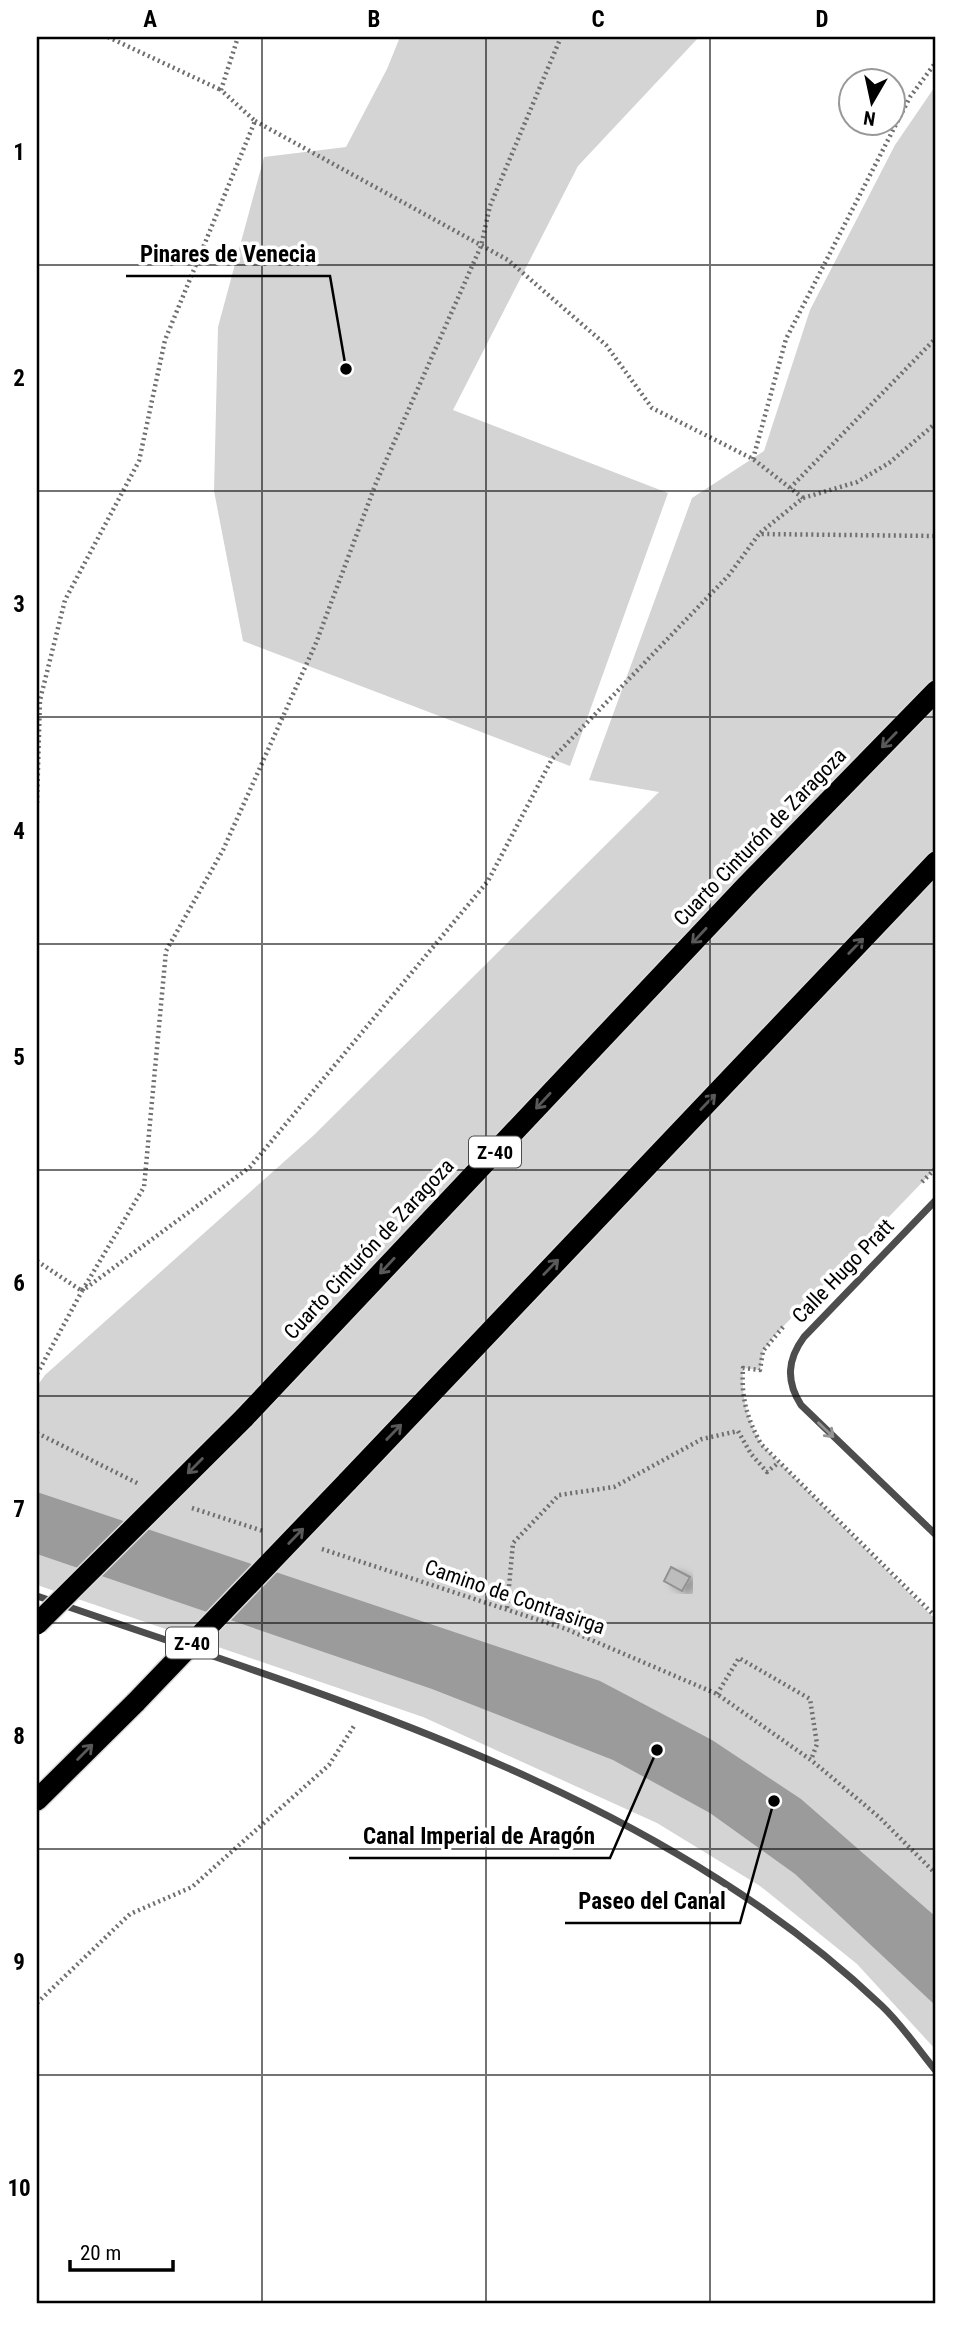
<svg xmlns="http://www.w3.org/2000/svg" width="973" height="2340" font-family="'Roboto Condensed',sans-serif">
	<style>
		.green { fill: #d4d4d4 }
		.water { fill: #9b9b9b }
		.building { fill: #bdbdbd; stroke: #919191; stroke-width: 2; filter: url(#shadow) }
		.lines { fill: none; stroke-linecap: round; stroke-linejoin: round }
		.highway-casing { stroke: #dbdbdb; stroke-width: 24 }
		.path { stroke: #6f6f6f; stroke-width: 4.5; stroke-dasharray: 2 3.5; stroke-linecap: butt }
		.street { stroke: #4d4d4d; stroke-width: 7 }
		.highway { stroke: #000; stroke-width: 21 }
		.highway-bridge-casing { stroke: #dbdbdb; stroke-width: 24; stroke-linecap: butt }
		.highway-bridge { stroke: #000; stroke-width: 21 }
		.oneway { stroke: #595959 }
		.oneway2 { stroke: #949494 }
		.grid { fill: none; stroke: #000; stroke-width: 2; stroke-opacity: 0.55 }
		.labels { text-anchor: middle; stroke-width: 7; stroke-linejoin: round; paint-order: stroke }
		.shield { fill: #fff; stroke: #4c4c4c; stroke-width: 2 }
		.shield-label { font-size: 19px; font-weight: bold; fill: #000 }
		.street-label { font-size: 21px; fill: #000; stroke: #fff }
		.leader { fill: none; stroke: #000; stroke-width: 2.5 }
		.callout-dot { fill: #000; stroke: #fff; stroke-width: 2.5 }
		.callout-label { font-size: 23px; text-anchor: middle; font-weight: bold; fill: #000; stroke: #fff; stroke-width: 7; stroke-linejoin: round; paint-order: stroke }
		.neatline { fill: none; stroke: #000; stroke-width: 2.5 }
		.grid-label { font-size: 23px; text-anchor: middle; font-weight: bold; fill: #000 }
	</style>
	<defs>
		<filter id="shadow"><feDropShadow dx="8" dy="4.5" stdDeviation="3.5" flood-color="#0004"/></filter>
	</defs>
	<rect width="100%" height="100%" fill="#fff"/>
	<path class="green" d="M400 37H699L578 166 453 410 668 493 570 766 243 641 214 491 218 327 264 157 346 147 387 69Z
		M936 85V1168L774 1336 763 1351 760 1370 743 1368C741 1398 747 1418 761 1444L936 1620V2050L857 1964 760 1886 657 1823 423 1717 37 1585V1386L45 1375 314 1135 659 792 589 780 692 498 764 451 810 310 895 145Z"/>
	<path class="water" d="M37 1492 600 1681 712 1740 801 1799 936 1917V2006L795 1874 710 1813 613 1760 432 1689 37 1554Z"/>
	<path class="building" d="M671 1567 690 1577 682 1591 664 1581Z"/>
	<g class="lines">
		<defs>
			<path id="highway" d="M244 1418 746 886 936 691
				M347 1482 936 862
				M37 1800 136 1702"/>
		</defs>
		<use href="#highway" class="highway-casing"/>
		<path class="path" d="M108 37 221 90
			M255 121 508 260 606 345 652 408 753 459 803 498 760 533
			M753 459 786 339 910 97 936 62
			M790 488 936 338
			M803 498 857 482 889 463 936 423
			M37 803 40 700 65 600 139 461 165 340 255 121 221 90 238 37
			M922 1182 936 1168
			M37 1261 82 1291 144 1187 166 951 223 850 316 643 376 483 481 246 490 206 561 37
			M783 1327 763 1351 760 1370 743 1368C741 1398 747 1418 761 1444L936 1617
			M37 1374 82 1291 250 1167 488 881 552 759 729 575 759 534 936 536
			M37 1433 139 1484
			M192 1508 263 1531
			M322 1549 566 1629 717 1694 811 1760 879 1817 936 1874
			M507 1608 513 1543 559 1495 614 1487 702 1439 738 1431 751 1454 767 1472 778 1463
			M717 1694 739 1658 810 1699 817 1744 811 1760
			M37 2003 130 1914 192 1887 329 1765 354 1726"/>
		<path class="street" d="M936 1200 804 1337C787 1360 786 1381 801 1405L936 1535
			M37 1596C330 1698 651 1787 882 2006 902 2025 918 2049 936 2071"/>
		<use href="#highway" class="highway"/>
		<defs>
			<path id="highway-bridge" d="M37 1624 244 1418
				M136 1702 347 1482"/>
		</defs>
		<use href="#highway-bridge" class="highway-bridge-casing"/>
		<use href="#highway-bridge" class="highway-bridge"/>
	</g>
	<defs><path id="oneway-shaft" d="M-6 0H5M1.5-3L5.5 0L1.5 3" fill="none" stroke-width="1.6" stroke-linecap="round" stroke-linejoin="round" transform="scale(1.75)"/></defs>
	<g class="oneway">
		<use href="#oneway-shaft" transform="translate(889 740) rotate(134)"/>
		<use href="#oneway-shaft" transform="translate(699 936) rotate(133)"/>
		<use href="#oneway-shaft" transform="translate(856 946) rotate(-46)"/>
		<use href="#oneway-shaft" transform="translate(543 1101) rotate(133)"/>
		<use href="#oneway-shaft" transform="translate(708 1102) rotate(-46)"/>
		<use href="#oneway-shaft" transform="translate(387 1266) rotate(133)"/>
		<use href="#oneway-shaft" transform="translate(551 1267) rotate(-46)"/>
		<use href="#oneway-shaft" transform="translate(394 1432) rotate(-46)"/>
		<use href="#oneway-shaft" transform="translate(195 1466) rotate(135)"/>
		<use href="#oneway-shaft" transform="translate(296 1536) rotate(-46)"/>
		<use href="#oneway-shaft" transform="translate(85 1752) rotate(-45)"/>
	</g>
	<use class="oneway2" href="#oneway-shaft" transform="translate(826 1430) rotate(44)"/>
	<path class="grid" d="M262 37V2303M486 37V2303M710 37V2303M37 265H936M37 491H936M37 717H936M37 944H936M37 1170H936M37 1396H936M37 1623H936M37 1849H936M37 2075H936"/>
	<g class="labels">
		<g class="shield">
			<rect x="469" y="1136.5" width="52" height="31" rx="5"/>
			<rect x="166" y="1627.5" width="52" height="31" rx="5"/>
		</g>
		<g class="shield-label">
			<text x="495" y="1159">Z-40</text>
			<text x="192" y="1650">Z-40</text>
		</g>
		<g class="street-label">
			<text transform="translate(760 837) rotate(-46)" y="7">Cuarto Cinturón de Zaragoza</text>
			<text transform="translate(369 1249) rotate(-47)" y="7">Cuarto Cinturón de Zaragoza</text>
			<text transform="translate(843 1271) rotate(-46)" y="7">Calle Hugo Pratt</text>
			<text transform="translate(515 1597) rotate(19)" y="7">Camino de Contrasirga</text>
		</g>
	</g>
	<path class="leader" d="M346 369L330 276H126M657 1750L610 1858H349M774 1801L740 1923H565"/>
	<g class="callout-dot">
		<circle cx="346" cy="369" r="7"/>
		<circle cx="657" cy="1750" r="7"/>
		<circle cx="774" cy="1801" r="7"/>
	</g>
	<g class="callout-label">
		<text x="228" y="262">Pinares de Venecia</text>
		<text x="479" y="1844">Canal Imperial de Aragón</text>
		<text x="652" y="1909">Paseo del Canal</text>
	</g>
	<rect width="973" height="2340" fill="none" stroke="#ffffff" stroke-width="77"/>
	<g transform="translate(872 102) rotate(189)"><circle r="33" fill="#ffffff" stroke="#999999" stroke-width="2"/>
	<path d="M0-5L12 26L0 18L-12 26Z" fill="#000000"/>
	<text y="-10" font-size="19" font-weight="bold" text-anchor="middle" fill="#000000">N</text>
	</g>
	<path d="M70 2260v10h103v-10" fill="none" stroke="#000000" stroke-width="3.5"/>
	<text x="80" y="2260" font-size="21" fill="#000000" stroke="#ffffff" stroke-width="5" paint-order="stroke">20 m</text>
	<rect x="38" y="38" width="896" height="2264" class="neatline"/>
	<g class="grid-label">
		<text x="150" y="27">A</text>
		<text x="374" y="27">B</text>
		<text x="598" y="27">C</text>
		<text x="822" y="27">D</text>
		<text x="19" y="160">1</text>
		<text x="19" y="386">2</text>
		<text x="19" y="612">3</text>
		<text x="19" y="839">4</text>
		<text x="19" y="1065">5</text>
		<text x="19" y="1291">6</text>
		<text x="19" y="1517">7</text>
		<text x="19" y="1744">8</text>
		<text x="19" y="1970">9</text>
		<text x="19" y="2196">10</text>
	</g>
</svg>
